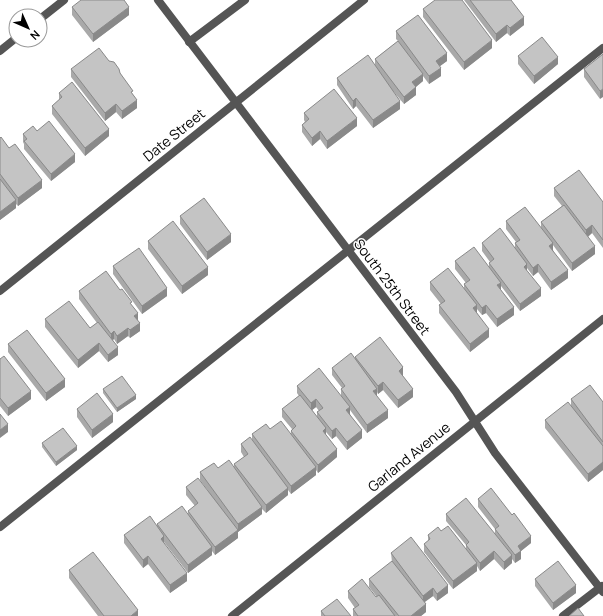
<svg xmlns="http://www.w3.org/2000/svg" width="603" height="616" font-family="Manrope,sans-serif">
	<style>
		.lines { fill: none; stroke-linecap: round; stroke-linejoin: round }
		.service { stroke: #555; stroke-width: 8 }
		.minor { stroke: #555; stroke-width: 8 }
		.wall { fill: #a9a9a9; fill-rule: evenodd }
		.shaded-wall { fill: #898989 }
		.building { fill: #c4c4c4; stroke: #898989 }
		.labels { text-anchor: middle; stroke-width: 3; stroke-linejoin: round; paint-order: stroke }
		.street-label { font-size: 14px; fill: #000; stroke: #fff }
	</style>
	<rect width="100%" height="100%" fill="#fff"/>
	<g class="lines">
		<path class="service" d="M40 19 64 0
			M189 42 245 0
			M0 51 16 38
			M0 527 603 48"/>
		<path class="minor" d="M158 0 456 392 495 453 603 592
			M0 291 364 0
			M232 616 603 319
			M563 616 602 586"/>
	</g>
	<path class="wall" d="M464 0H511L524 25 510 36 507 33 496 42Z
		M72 7 129 15 93 42 72 15Z
		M423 9 492 48 464 70 423 17Z
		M396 31 447 61 440 66 441 76 429 84 423 76V81L416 87V95L404 104 393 91 400 109 373 128 356 106 353 109 337 85V78L375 65V59L398 41 396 39Z
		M603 54 600 99 584 77V69Z
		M518 56 558 64 534 84 518 64Z
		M109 61 120 73 133 95 137 108 122 119 116 112 105 121 71 77V69Z
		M59 93 109 136 85 156 52 114V106L59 100Z
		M304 113 357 126 327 149 320 139 312 146 302 132V125L305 122 304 120Z
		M37 131 75 162 51 181 24 149V144L23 142V134Z
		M0 138 42 188 18 206 16 204V208L0 220Z
		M554 188 603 202V248L592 233 588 237 595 254 572 271 553 245V250L568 278 551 290 538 272 533 276 527 268V271L541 296 520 311 501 286V290L514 315 497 327 486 313 482 315 477 309V313L489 337 470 352 439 313V305L441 304 430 290V282L464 288V284L466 283 455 269V261L489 267V263L490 262 482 251V243L515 247V243L516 242 506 229V221L541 228V222L562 206 554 196Z
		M180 216 231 242 207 260 180 224Z
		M148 241 208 275 182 294 148 249Z
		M113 266 167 296 142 314 113 274Z
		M79 291 132 306 138 321 140 331 130 338 128 336 117 344 114 339 113 340 118 355 108 362 99 351 78 368 45 327V319L90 328 97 323 79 299Z
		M8 344 65 387 46 401 8 352Z
		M355 357 403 375 402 376 413 397 398 408 383 390 378 394 377 392V396L388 418 367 433 350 410V414L362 438 347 450 336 436 332 439 326 432V435L337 457 318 473 316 470V475L291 494 288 490V495L266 513 262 509V514L238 532V538L215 555 212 551V555L188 573 164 542V544L187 581 170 593 148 564 143 568 124 543V535L157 526V524L188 515V511L195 506 186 495V487L209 492 200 480V472L218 468 234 467V464L244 457 241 452V444L252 440V434L270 429 291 434V431L292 429 282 417V409L299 396 297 393V386L341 396V389L342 388 332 375V368L355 359ZM316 407 319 411 317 412V417L312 410Z
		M0 359 31 399 8 416 0 406Z
		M103 389 136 399 117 412 103 393Z
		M571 399 603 402V470L588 482 545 428V420L571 405Z
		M77 409 113 422 92 438 77 417Z
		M42 443 77 450 56 466 42 447Z
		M478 499 531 543 521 551V559L515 563 512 559V563L504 570 494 559 480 571 477 566V571L453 589 424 552V544L428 541V535L441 531 466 549V545L446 521V514L495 533V529L478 507Z
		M391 553 448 593 437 601 433 596 425 602 426 612 421 616H353V609L355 608 348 598V591L376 597H377L369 587V579L392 562Z
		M69 570 138 616H98L69 578Z
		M535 579 576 593 553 610 535 586Z
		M321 611 351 616H321Z"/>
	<path class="shaded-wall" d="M129 7V15L93 42V34Z
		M524 17V25L510 36V28Z
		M507 25V33L496 42V34Z
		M492 40V48L464 70V62Z
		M447 53V61L436 69V61Z
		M558 57V64L534 84V76Z
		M441 68V76L429 84V76Z
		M423 74V81L412 90V82Z
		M416 87V95L404 104V97Z
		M603 89V97L600 99V91Z
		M356 98V106L353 109V101Z
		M137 100V108L122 119V111Z
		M400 101V109L373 128V120Z
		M116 104V112L105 121V113Z
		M357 118V126L327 149V141Z
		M109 129V136L85 156V148Z
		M320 131V139L312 146V138Z
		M75 154V162L51 181V174Z
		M42 180V188L18 206V198Z
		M16 200V208L0 220V212Z
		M592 225V233L586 238V230Z
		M231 234V242L207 260V252Z
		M553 243V251L549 246Z
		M595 246V254L572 271V263Z
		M527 264V271L524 267Z
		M538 264V272L533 276V268Z
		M208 267V275L182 294V286Z
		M568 270V278L551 290V282Z
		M501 283V290L497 285Z
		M167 288V296L142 314V306Z
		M541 288V296L520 311V304Z
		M477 305V313L473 308Z
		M486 305V313L482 315V308Z
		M514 307V315L497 327V319Z
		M138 313V321L134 316Z
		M140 323V331L130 338V330Z
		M128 328V336L117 344V336Z
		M489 329V337L470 352V344Z
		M114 331V339L111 341V334Z
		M99 343V351L78 368V360Z
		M118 347V355L108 362V355Z
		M403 367V375L399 379V371Z
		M65 379V387L46 401V393Z
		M383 382V390L378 394V386Z
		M377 389V396L373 391Z
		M413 389V397L398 408V400Z
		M31 391V399L8 416V408Z
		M136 395V399L117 412V408Z
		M316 399V407L311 411V403Z
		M350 407V415L346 410Z
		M388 410V418L367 433V425Z
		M113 414V422L92 438V430Z
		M8 424V432L0 438V430Z
		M326 428V436L323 431Z
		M336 428V436L332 439V431Z
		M362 430V438L347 450V442Z
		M77 446V450L56 466V462Z
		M337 449V457L318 473V465Z
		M603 462V470L588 482V474Z
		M316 467V475L291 494V486Z
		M288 488V495L266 513V505Z
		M262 507V514L238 532V538L215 555V547L238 530V524Z
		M164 536V544L161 539Z
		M531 536V543L521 551V559L515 563V555L518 546Z
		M212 547V555L188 573V565Z
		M494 551V559L480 571V563Z
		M512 555V563L504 570V562Z
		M148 556V564L143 568V560Z
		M477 563V571L453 589V581Z
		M187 573V581L170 593V585Z
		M448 585V593L437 601V594Z
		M576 585V593L553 610V603Z
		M433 588V596L423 603V596Z
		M426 604V612L421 616H411Z
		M138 610V616H131Z"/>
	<path class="building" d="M81 0H124L129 7 93 34 72 7Z
		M435 0H462L492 40 464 62 423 9Z
		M470 0H511L524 17 510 28 507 25 496 34Z
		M418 15 447 53 436 61 441 68 429 76 396 31Z
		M542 37 558 57 534 76 518 56Z
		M398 41 423 74 412 82 416 87 404 97 375 59Z
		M99 48 109 61 114 62 119 69 120 73 133 91 131 92 137 100 122 111 116 104 105 113 71 69Z
		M603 54V89L600 91 584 69Z
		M368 55 400 101 373 120 356 98 353 101 337 78Z
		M72 82 109 129 85 148 52 106 62 97 59 93Z
		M334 89 357 118 327 141 320 131 312 138 302 125 309 119 304 113Z
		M49 121 75 154 51 174 24 141 27 139 23 134 33 126 37 131Z
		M1 137 9 148 15 144 42 180 18 198 0 174V138Z
		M579 170 603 202V240L592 225 586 230 554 188Z
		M0 179 16 200 0 212Z
		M204 198 231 234 207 252 180 216Z
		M564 205 595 246 572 263 541 222Z
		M525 207 553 243 549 246 568 270 551 282 538 264 533 268 515 243 520 240 506 221Z
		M173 221 208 267 182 286 148 241Z
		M500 228 527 264 524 267 541 288 520 304 489 263 494 259 482 243Z
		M474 247 501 283 497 285 514 307 497 319 486 305 482 308 464 284 470 280 455 261Z
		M139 248 167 288 142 306 113 266Z
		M448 268 477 305 473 308 489 329 470 344 439 305 445 301 430 282Z
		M106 271 120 290 122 289 132 302 130 303 138 313 134 316 140 323 130 330 128 328 117 336 114 331 111 334 79 291Z
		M69 301 90 328 98 322 118 347 108 355 99 343 78 360 45 319Z
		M27 330 65 379 46 393 8 344Z
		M380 337 403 367 399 371 413 389 398 400 383 382 378 386 355 357Z
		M351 353 377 389 373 391 388 410 367 425 341 389 345 386 332 368Z
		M4 356 31 391 8 408 0 398V359Z
		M319 368 350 407 346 410 362 430 347 442 336 428 332 431 317 412 323 408 316 399 311 403 297 386Z
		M122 376 136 395 117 408 103 389Z
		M590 385 603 402V442L571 399Z
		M97 393 113 414 92 430 77 409Z
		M300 395 326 428 323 431 337 449 318 465 291 431 296 426 282 409Z
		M568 402 603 446V462L588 474 545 420Z
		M0 414 8 424 0 430Z
		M281 421 316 467 291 486 252 434 266 424 270 429Z
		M63 428 77 446 56 462 42 443Z
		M250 437 288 488 266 505 234 464 248 454 241 444Z
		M229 460 262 507 238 524 200 472 214 463 218 468Z
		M198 478 238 530 215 547 188 511 198 503 186 487Z
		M491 488 512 515 514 513 531 536 518 546 521 551 515 555 495 529 499 526 478 499Z
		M466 498 512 555 504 562 494 551 480 563 466 545 469 542 446 514Z
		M182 506 212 547 188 565 157 524Z
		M150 516 164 536 161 539 187 573 170 585 148 556 143 560 124 535Z
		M448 526 477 563 453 581 424 544 430 539 428 535 438 527 441 531Z
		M411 537 448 585 437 594 433 588 423 596 391 553Z
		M93 552 138 610 131 616H104L69 570Z
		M392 561 426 604 411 616H399L369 579Z
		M558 561 576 585 553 603 535 579Z
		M362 579 376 597 379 595 395 616H358L353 609 359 605 348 591Z
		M337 599 351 616H325L321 611Z
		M578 608 584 616H569Z"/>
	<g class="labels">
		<g class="street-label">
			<text transform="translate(174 135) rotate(-39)" y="5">Date Street</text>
			<text transform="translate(392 287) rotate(53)" y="5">South 25th Street</text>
			<text transform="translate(409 457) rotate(-39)" y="5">Garland Avenue</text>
		</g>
	</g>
	<g transform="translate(28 28) rotate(135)"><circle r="19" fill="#ffffff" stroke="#999999"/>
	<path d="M0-3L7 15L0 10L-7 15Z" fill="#000000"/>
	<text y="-6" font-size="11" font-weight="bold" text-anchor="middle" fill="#000000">N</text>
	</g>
</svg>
